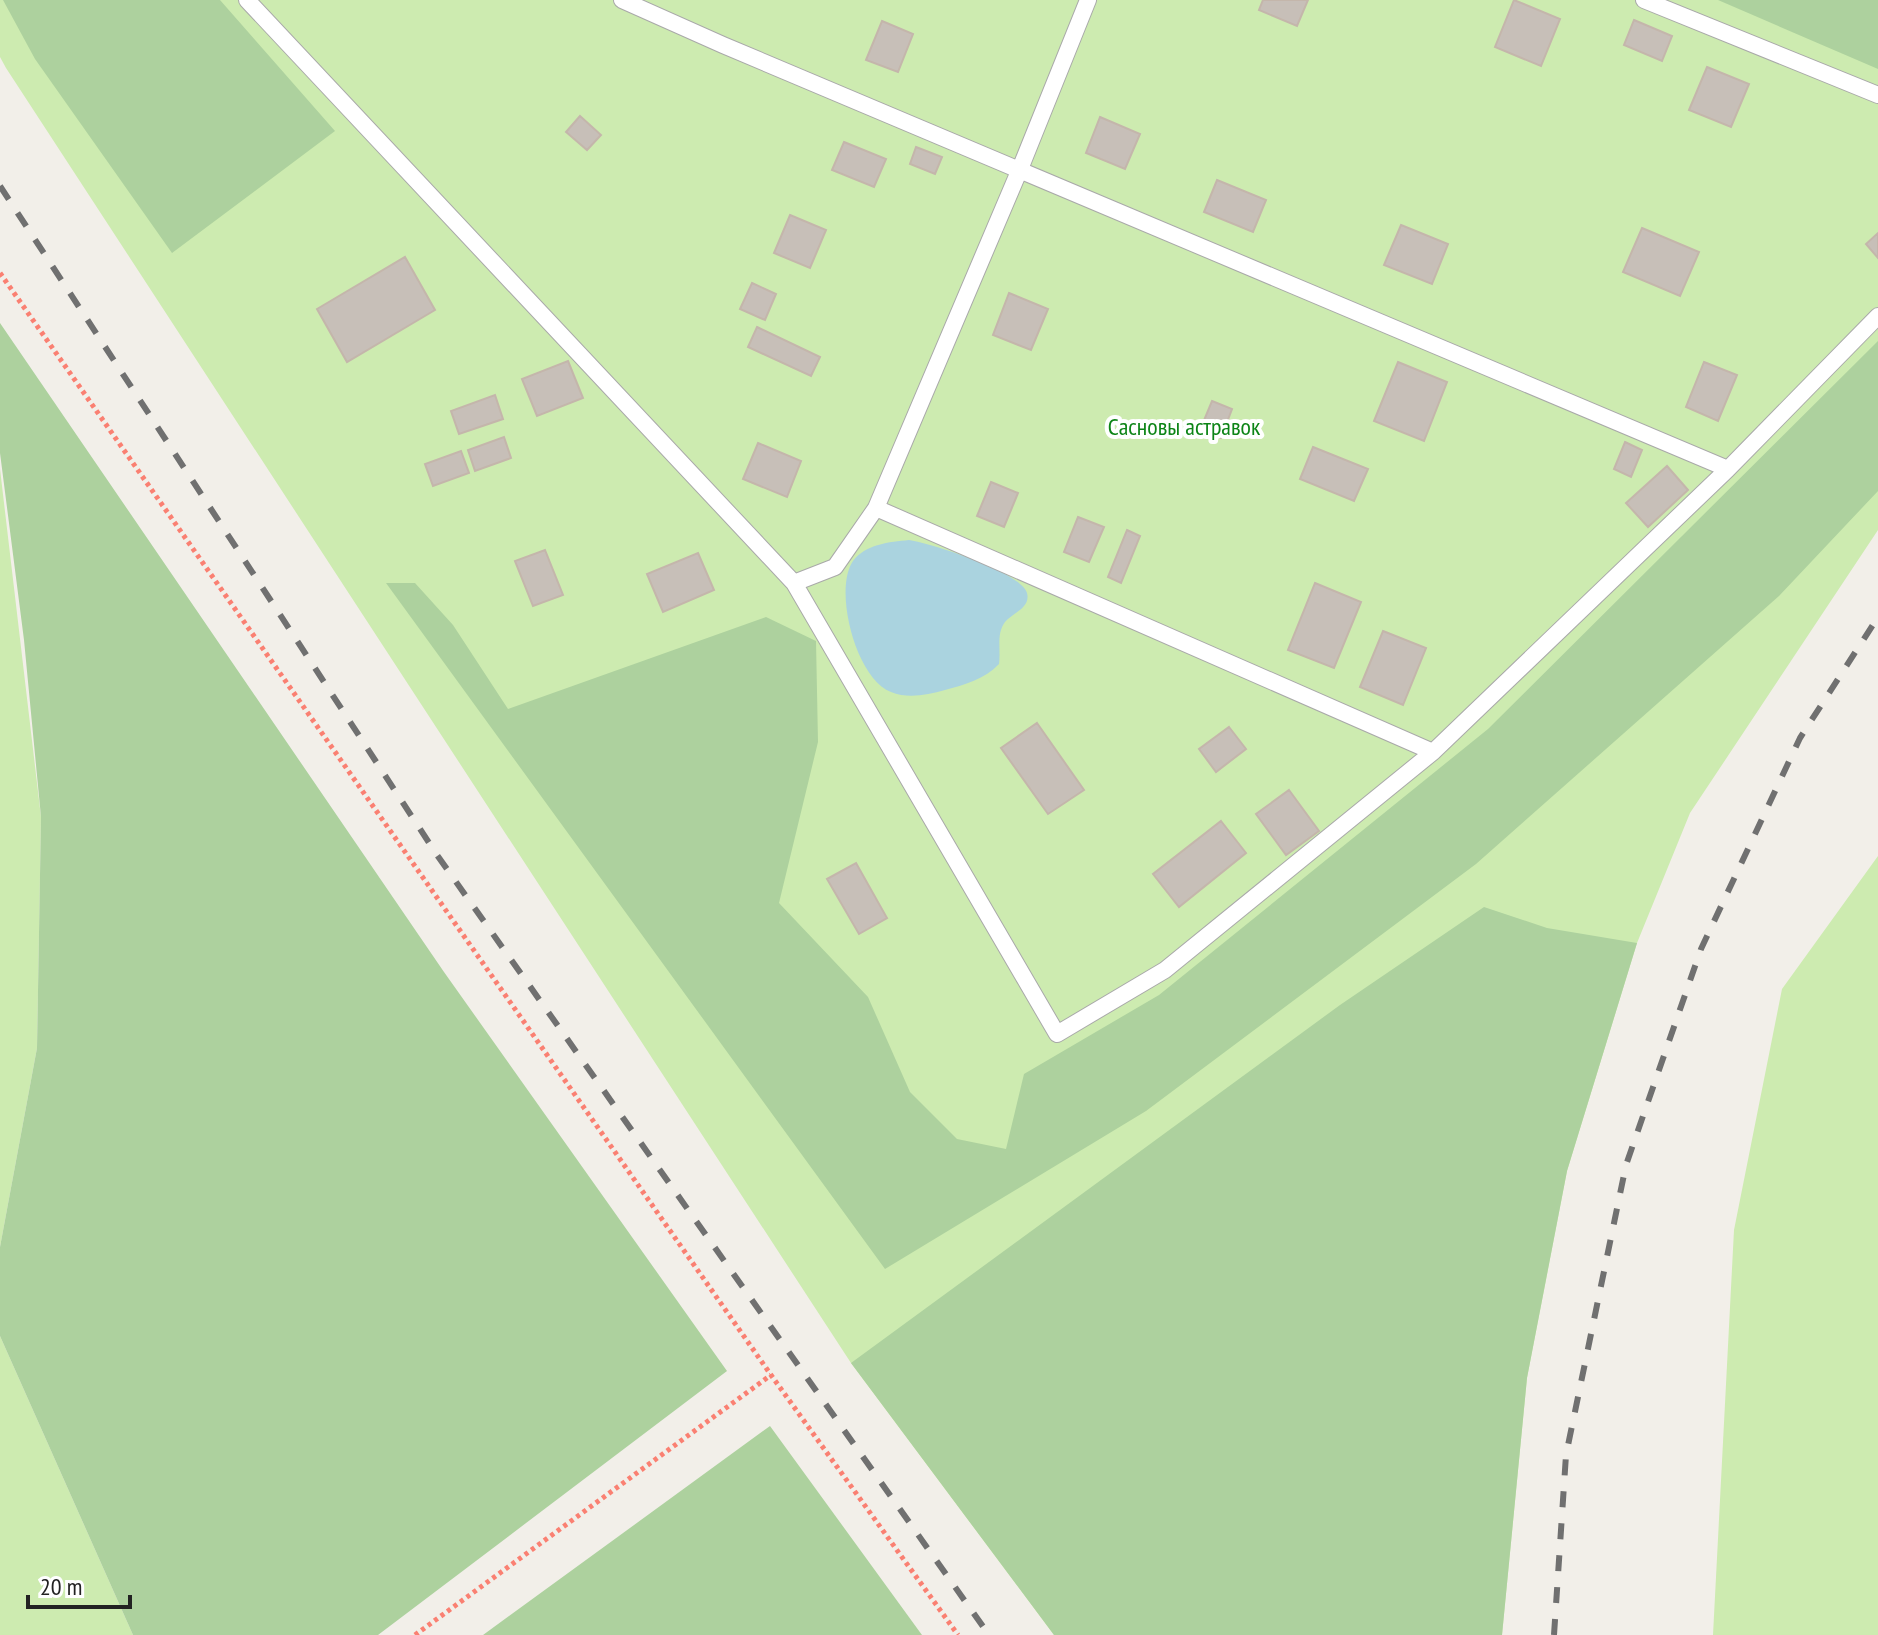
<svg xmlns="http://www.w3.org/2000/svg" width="1878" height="1635" font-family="'PT Sans Narrow',sans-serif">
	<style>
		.grass { fill: #cdebb0 }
		.forest { fill: #add19e }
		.water { fill: #aad3df }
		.building { fill: #c7bfb8; stroke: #c4b6ab; stroke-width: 2 }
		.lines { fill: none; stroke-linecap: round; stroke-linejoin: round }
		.service-casing { stroke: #a9a9a9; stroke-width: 18 }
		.path { stroke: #fa8072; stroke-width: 5; stroke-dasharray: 4 4; stroke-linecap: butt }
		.service { stroke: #fff; stroke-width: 16 }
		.rail { stroke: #707070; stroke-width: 6; stroke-dasharray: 16 16; stroke-linecap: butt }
		.labels { text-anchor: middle; stroke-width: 8; stroke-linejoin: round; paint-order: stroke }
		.park-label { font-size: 24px; fill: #0c8416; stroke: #fff }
	</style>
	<rect width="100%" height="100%" fill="#f2efe9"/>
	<path class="grass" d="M0 0H1878V530L1690 813 1637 943 1567 1171 1527 1378 1502 1635H1054L851 1363 6 68 0 57Z
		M0 469 41 817 37 1048 0 1247Z
		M1878 856V1635H1713L1734 1230 1782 989Z
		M0 1336 133 1635H0Z"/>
	<path class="forest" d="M3 0H220L335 131 172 253 35 59Z
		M1718 0H1878V69Z
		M0 323 444 972 727 1371 378 1635H133L0 1336V1247L37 1048 41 817 24 640 0 453Z
		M1878 341V491L1779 596 1476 864 1146 1111 885 1269 386 583H415L453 625 508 709 766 617 816 641 818 742 779 903 868 997 910 1092 957 1139 1006 1149 1024 1074 1159 995 1488 729Z
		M1484 907 1547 928 1637 943 1567 1171 1527 1378 1502 1635H1054L851 1363 1340 1005Z
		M770 1426 922 1635H483Z"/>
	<path class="water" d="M909 540C930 543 1021 572 1027 593 1031 608 1012 613 1005 622 996 634 1001 649 999 664 985 679 964 685 945 690 927 695 908 699 891 692 856 679 833 590 853 561 866 544 889 542 909 540Z"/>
	<path class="building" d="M1263 0H1308L1297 26 1259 10Z
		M1514 0 1560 19 1541 66 1495 47Z
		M1634 20 1672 36 1662 61 1624 45Z
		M882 21 913 34 898 72 866 60Z
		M1707 67 1749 84 1731 127 1689 110Z
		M580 116 601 135 587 150 566 132Z
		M1100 117 1140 134 1125 169 1086 153Z
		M844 142 886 159 874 187 832 170Z
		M916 147 942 157 935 174 910 164Z
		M1217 180 1266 200 1253 232 1204 212Z
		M790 215 826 230 810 268 774 253Z
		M1401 225 1448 244 1432 284 1384 265Z
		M1642 228 1699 252 1680 296 1623 272Z
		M1878 233V258L1866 244Z
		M405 257 435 310 347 362 317 309Z
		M752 283 776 294 765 320 740 309Z
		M1009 293 1048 309 1031 350 993 335Z
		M757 327 820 357 811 376 748 347Z
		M568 361 583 398 537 416 522 379Z
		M1398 362 1447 382 1424 441 1374 421Z
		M1704 362 1737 375 1718 421 1686 407Z
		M495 395 503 419 459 434 451 411Z
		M1212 401 1232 409 1221 438 1200 430Z
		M504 437 511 458 475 471 468 450Z
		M1625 442 1642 450 1631 477 1614 469Z
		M758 443 801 461 787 497 743 479Z
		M1313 447 1368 469 1354 501 1300 479Z
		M461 451 469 473 433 486 425 464Z
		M1667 466 1688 490 1648 527 1626 503Z
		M991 482 1018 493 1004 527 977 516Z
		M1078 517 1104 527 1089 562 1064 552Z
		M1127 530 1140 536 1121 583 1108 577Z
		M545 550 563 595 533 606 515 561Z
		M698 553 714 590 663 612 647 574Z
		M1315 583 1361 602 1334 668 1288 650Z
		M1383 631 1426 648 1403 705 1360 687Z
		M1037 723 1084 790 1048 814 1001 748Z
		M1229 727 1246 749 1216 772 1199 749Z
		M1289 790 1319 831 1286 855 1256 814Z
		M1221 821 1246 853 1179 907 1153 874Z
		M856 863 887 918 859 934 827 879Z"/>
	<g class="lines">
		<defs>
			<path id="service" d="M247 0 794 583 835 567 876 508 1020 169 1088 0
				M622 0 723 45 1728 469 1878 316
				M1644 0 1878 95
				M876 508 1433 752
				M794 583 1057 1034 1165 970 1433 752 1728 469"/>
		</defs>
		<use href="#service" class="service-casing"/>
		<path class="path" d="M0 273 771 1375 958 1635
			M415 1635 771 1375"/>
		<use href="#service" class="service"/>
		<path class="rail" d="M0 186 437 855 989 1635
			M1554 1635 1566 1455 1626 1165 1701 949 1800 738 1878 617"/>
	</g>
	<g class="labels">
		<g class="park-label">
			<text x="1184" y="435">Сасновы астравок</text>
		</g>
	</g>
	<path d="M28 1595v12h102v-12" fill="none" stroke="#222222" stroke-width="4"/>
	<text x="40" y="1595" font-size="24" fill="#222222" stroke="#ffffff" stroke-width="6" paint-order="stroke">20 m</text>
</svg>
